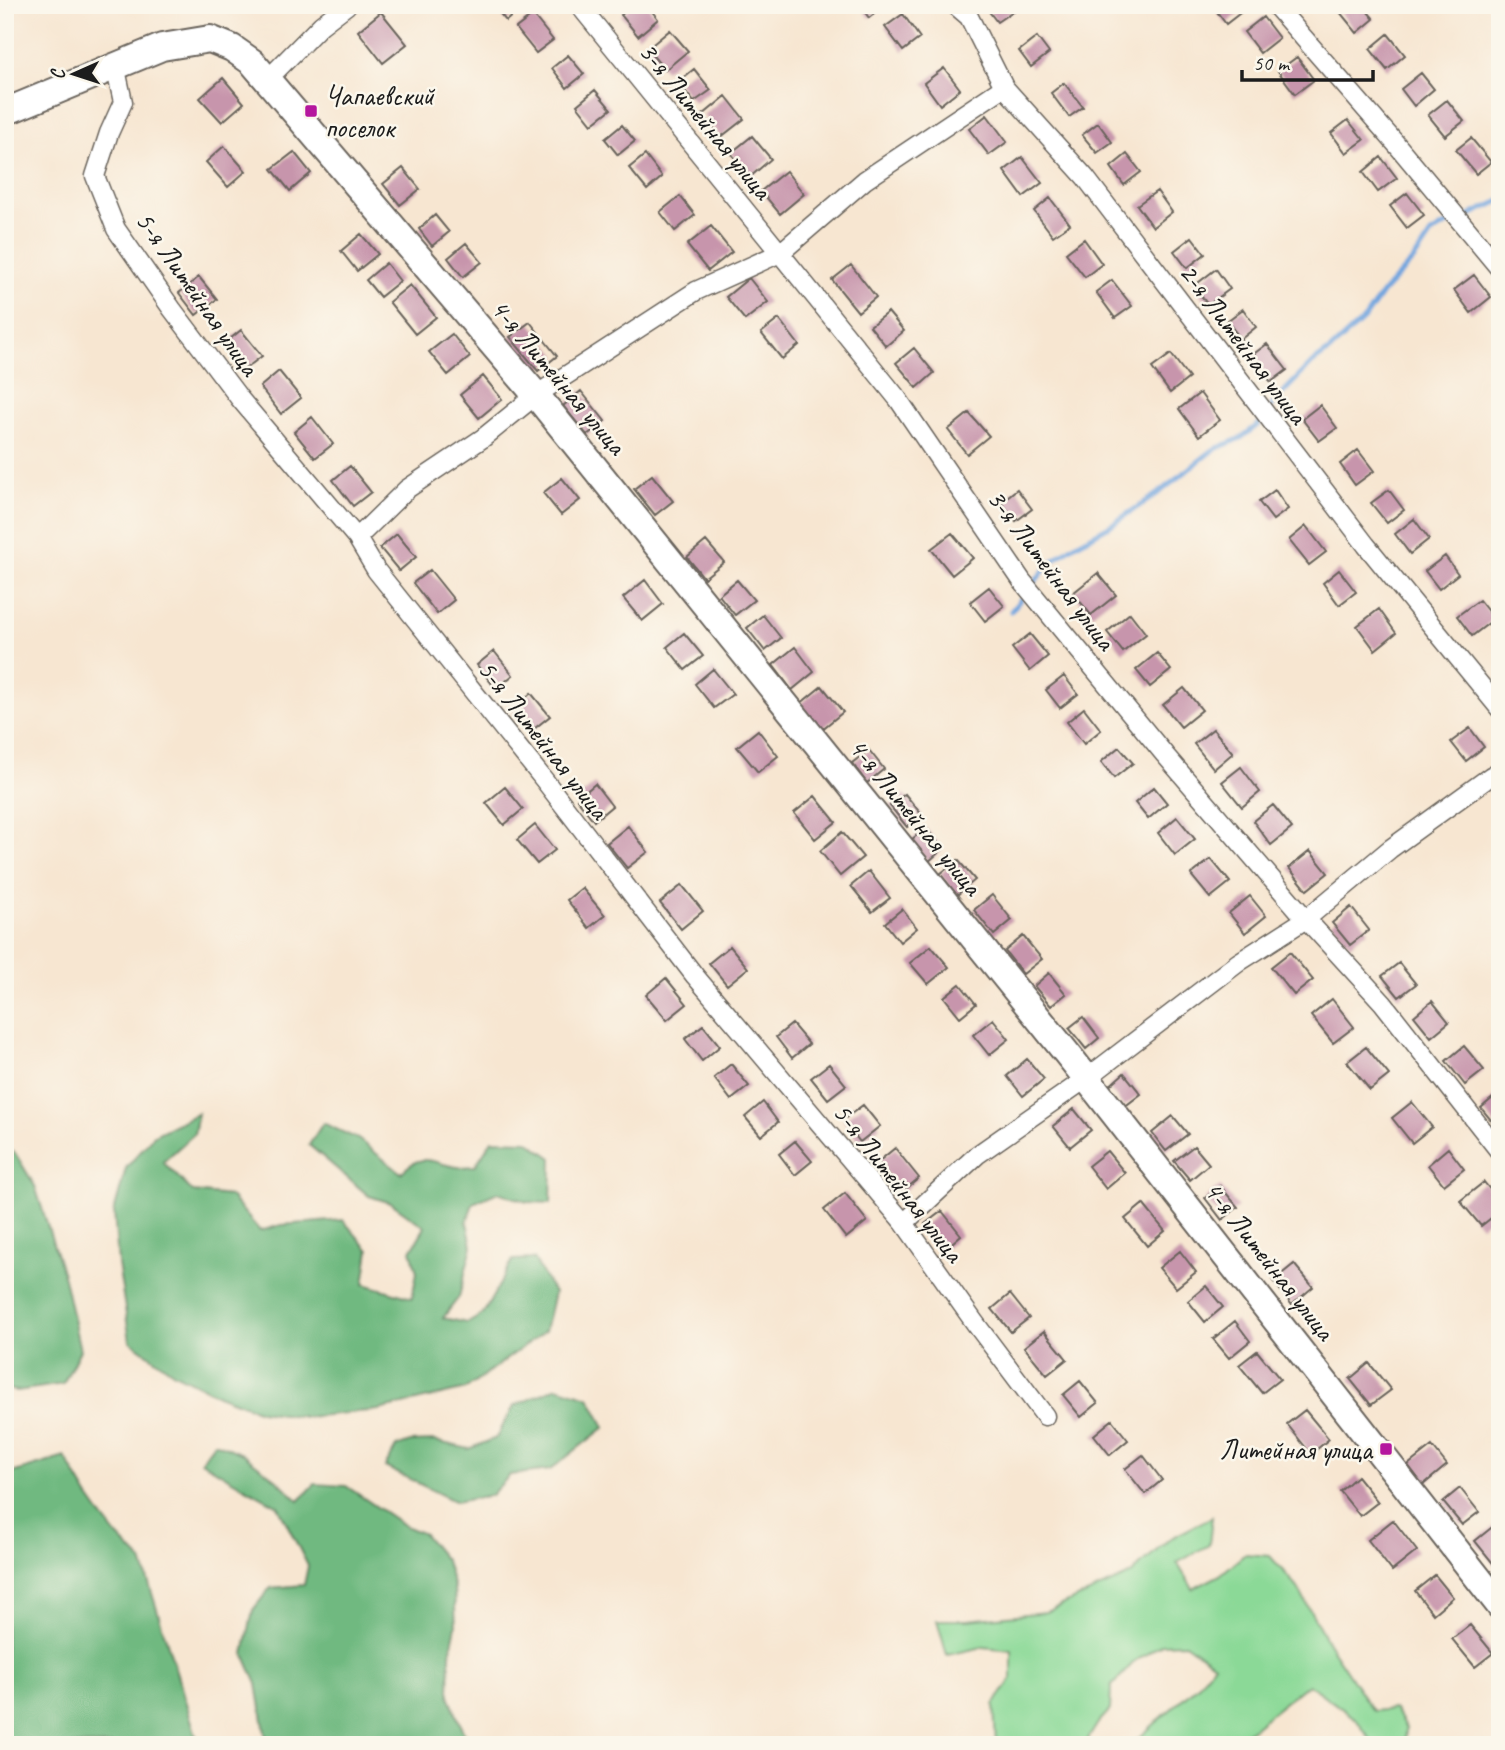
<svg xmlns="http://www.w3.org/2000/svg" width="1505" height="1750" font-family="Caveat,sans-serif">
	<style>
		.green { fill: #8bd997; stroke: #547a5a; stroke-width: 2 }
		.forest { fill: #70b980; stroke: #466a4e; stroke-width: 2 }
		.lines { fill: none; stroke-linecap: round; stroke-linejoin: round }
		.stream { stroke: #72a5de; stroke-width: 5 }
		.building { fill: #c795ac }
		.street-casing { stroke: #69635b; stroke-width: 21 }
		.secondary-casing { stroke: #69635b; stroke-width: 30 }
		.street { stroke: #fff; stroke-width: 18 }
		.secondary { stroke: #fff; stroke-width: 26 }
		.poi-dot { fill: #b5179e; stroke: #fbf7ec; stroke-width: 2.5 }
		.labels { text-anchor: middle; stroke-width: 5; stroke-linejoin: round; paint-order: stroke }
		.poi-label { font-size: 28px; fill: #1c1c1c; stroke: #fbf7ec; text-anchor: start }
		.street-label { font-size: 28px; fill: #1c1c1c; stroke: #fbf7ec }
	</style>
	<rect width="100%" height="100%" fill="#fbf7ec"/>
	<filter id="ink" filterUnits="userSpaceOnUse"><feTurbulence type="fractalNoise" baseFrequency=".0143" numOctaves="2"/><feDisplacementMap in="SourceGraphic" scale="14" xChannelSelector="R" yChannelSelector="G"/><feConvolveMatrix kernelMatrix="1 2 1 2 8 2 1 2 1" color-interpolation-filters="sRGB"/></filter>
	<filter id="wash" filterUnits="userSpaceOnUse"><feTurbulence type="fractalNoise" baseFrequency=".00686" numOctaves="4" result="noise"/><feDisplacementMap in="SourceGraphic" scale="28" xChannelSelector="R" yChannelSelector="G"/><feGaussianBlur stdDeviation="1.57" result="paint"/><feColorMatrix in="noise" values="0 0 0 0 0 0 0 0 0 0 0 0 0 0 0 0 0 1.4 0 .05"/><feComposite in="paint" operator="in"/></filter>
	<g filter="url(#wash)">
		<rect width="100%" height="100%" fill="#f7e6d1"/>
		<path class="green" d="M1212 1517 1209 1545 1177 1563 1193 1589 1220 1575 1245 1554 1270 1556 1298 1588 1328 1643 1373 1711 1394 1709 1406 1728 1405 1745H1374L1356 1719 1308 1684 1249 1731 1224 1745H1131L1199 1684 1214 1664 1185 1643 1162 1644 1134 1662 1111 1687 1110 1710 1098 1723 1088 1739 1091 1745H996L994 1705 1012 1678V1650L983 1647 947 1655 937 1620H967L1046 1612 1130 1575 1169 1539Z"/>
		<path class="forest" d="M198 1113 194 1134 163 1162 193 1192 230 1196 260 1231 281 1225 343 1220 369 1250 364 1284 412 1298 417 1272 411 1251 425 1227 391 1203 369 1196 309 1145 323 1123 358 1139 401 1173C423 1150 433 1164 458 1167 464 1167 470 1166 475 1166L492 1140 528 1141 552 1158 551 1203 527 1202 498 1192 473 1203 467 1222 472 1246 459 1297 443 1318 468 1323 483 1314 513 1260 534 1259 554 1293 545 1331 466 1389 379 1410 306 1417 260 1411 218 1395 174 1373 130 1341 118 1264 114 1212 126 1168 154 1135Z
			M5 1149 15 1153 35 1186 64 1278 80 1350 63 1384 17 1391 5 1389Z
			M557 1387 589 1397 605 1427 550 1470 510 1475 491 1495 456 1502 385 1467 396 1447 410 1442 434 1441 469 1449 496 1438 514 1406Z
			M215 1442 245 1455 277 1480 299 1501 315 1484 346 1486 405 1526 424 1534 446 1561 454 1588 456 1626 450 1654 449 1695 464 1734 473 1745H267L257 1684 244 1654 253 1610 270 1588 304 1585 308 1566 278 1506 230 1479 201 1461Z
			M65 1457 88 1496 104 1519 118 1537 142 1561 199 1745H5V1475Z"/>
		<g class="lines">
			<path class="stream" d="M1464 218 1500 201
				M1011 611 1050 563 1073 546 1111 525 1160 492 1213 450 1241 438 1259 424 1276 400 1312 363 1329 351 1365 318 1383 292 1415 258 1431 234 1442 227 1455 221"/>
		</g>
		<g id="blocks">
			<path class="building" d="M493 5H524L506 21Z
				M633 5H647L658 19 638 36 621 15Z
				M860 5H885L869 18Z
				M984 5H1009L1013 11 997 22Z
				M1212 5H1241L1244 10 1226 24Z
				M1347 5H1362L1374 19 1357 33 1339 11Z
				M381 12 407 44 383 63 358 31Z
				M903 14 920 38 903 51 885 27Z
				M533 15 553 40 536 53 516 28Z
				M1263 17 1279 38 1260 53 1244 32Z
				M670 30 688 51 665 70 647 49Z
				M1388 34 1405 55 1387 70 1370 49Z
				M1037 37 1049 53 1031 67 1019 51Z
				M568 55 584 74 567 88 552 68Z
				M1297 57 1314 80 1295 94 1278 71Z
				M944 68 960 89 940 105 924 83Z
				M694 69 711 90 694 102 678 82Z
				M1421 73 1434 89 1414 106 1401 89Z
				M223 78 244 103 222 122 200 98Z
				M1064 83 1083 107 1069 117 1051 93Z
				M595 90 611 109 592 124 577 105Z
				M726 96 744 119 721 137 703 115Z
				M1447 100 1464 121 1445 136 1428 115Z
				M987 115 1007 142 989 155 969 129Z
				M1348 120 1364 140 1346 153 1331 133Z
				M1098 123 1112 142 1097 153 1082 135Z
				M622 125 635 141 618 155 605 139Z
				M752 136 771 159 750 177 731 153Z
				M1471 138 1491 162 1476 174 1456 150Z
				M224 146 246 171 228 187 206 162Z
				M294 152 311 173 290 191 272 169Z
				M1127 154 1141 172 1124 185 1111 167Z
				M645 155 662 177 647 190 629 168Z
				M1022 157 1042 183 1023 197 1004 171Z
				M1381 157 1397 178 1378 192 1363 172Z
				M403 168 420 189 400 205 383 184Z
				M786 171 804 194 780 214 761 191Z
				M1157 191 1172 212 1153 227 1137 205Z
				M1407 193 1424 215 1407 228 1390 206Z
				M680 196 695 215 675 231 660 212Z
				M1050 198 1070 224 1053 236 1034 211Z
				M435 215 449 232 432 246 419 229Z
				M711 226 732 252 708 271 687 245Z
				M361 234 378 254 357 271 341 251Z
				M1192 237 1205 254 1187 268 1174 251Z
				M1084 239 1102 264 1085 277 1066 253Z
				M466 243 482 262 463 277 448 258Z
				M386 263 400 281 380 297 366 280Z
				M851 265 876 297 858 312 832 280Z
				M1216 269 1230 289 1208 305 1194 286Z
				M1474 275 1491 297 1471 313 1454 290Z
				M199 277 217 299 196 315 179 293Z
				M749 278 768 302 745 320 726 297Z
				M1112 280 1132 306 1115 318 1096 292Z
				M410 285 436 317 415 334 389 302Z
				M1243 309 1256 327 1241 339 1227 321Z
				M888 312 904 331 886 346 870 326Z
				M779 319 799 345 782 359 761 333Z
				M530 322 557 356 538 371 510 337Z
				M241 330 262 356 245 369 224 344Z
				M452 334 470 357 448 375 429 352Z
				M1267 344 1287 370 1271 382 1251 356Z
				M914 348 934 373 917 388 896 363Z
				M1171 354 1189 378 1170 393 1152 368Z
				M279 371 301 398 281 414 260 387Z
				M483 376 502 399 479 418 460 395Z
				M581 391 605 421 587 435 563 406Z
				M1200 393 1220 420 1199 436 1179 409Z
				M1320 405 1337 428 1319 441 1302 419Z
				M969 413 989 436 967 454 948 430Z
				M312 417 333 444 315 458 294 432Z
				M1358 450 1374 471 1355 485 1340 464Z
				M350 466 371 492 353 506 333 480Z
				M652 475 673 501 655 515 634 489Z
				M562 478 580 500 561 515 543 493Z
				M1017 489 1032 509 1016 521 1001 502Z
				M1275 490 1288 509 1273 520 1259 502Z
				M1389 490 1404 510 1387 523 1371 503Z
				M1414 519 1429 539 1410 554 1395 534Z
				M1306 526 1326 552 1309 565 1289 540Z
				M952 533 973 558 952 575 931 549Z
				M397 534 416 557 399 571 380 548Z
				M706 541 724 562 704 578 687 557Z
				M1445 556 1458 574 1439 589 1425 571Z
				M430 570 454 600 437 614 413 583Z
				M1339 570 1356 592 1339 605 1323 583Z
				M1098 573 1116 595 1091 615 1073 593Z
				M645 580 663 604 642 621 623 598Z
				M737 580 754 600 735 615 719 595Z
				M989 587 1004 606 985 621 970 602Z
				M1479 600 1494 619 1472 636 1457 616Z
				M1379 609 1396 633 1375 650 1357 626Z
				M1130 613 1146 634 1123 652 1107 632Z
				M763 615 781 638 765 651 747 628Z
				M684 633 703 656 685 670 667 647Z
				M1030 634 1048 656 1030 671 1012 648Z
				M795 647 814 672 792 690 773 665Z
				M494 651 513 675 496 689 477 665Z
				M1157 653 1171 670 1150 687 1136 670Z
				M713 669 733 694 714 708 695 684Z
				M1064 676 1078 694 1060 708 1046 690Z
				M822 686 843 712 821 730 800 704Z
				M1184 688 1202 710 1181 727 1163 705Z
				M531 693 550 716 530 732 512 710Z
				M1084 708 1101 730 1084 744 1067 722Z
				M1470 728 1484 747 1466 761 1451 742Z
				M1213 729 1233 753 1214 769 1194 744Z
				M758 730 778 756 758 772 737 747Z
				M1119 747 1133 763 1114 778 1101 762Z
				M869 750 884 769 867 783 852 763Z
				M1241 767 1260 792 1242 807 1222 782Z
				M595 784 612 806 594 821 577 799Z
				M505 787 523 809 504 825 486 803Z
				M1154 787 1167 803 1148 819 1135 803Z
				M905 794 922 815 907 827 890 806Z
				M815 796 836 822 815 839 794 813Z
				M1273 805 1292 828 1271 845 1253 821Z
				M1177 817 1195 839 1175 855 1158 833Z
				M535 825 555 850 537 864 517 840Z
				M628 826 648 852 627 868 607 843Z
				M926 828 943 849 928 862 911 840Z
				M842 832 863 857 840 876 820 851Z
				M1310 851 1328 873 1307 890 1289 868Z
				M1211 859 1230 882 1210 898 1191 875Z
				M958 860 975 880 957 895 940 874Z
				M869 871 890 898 872 912 851 886Z
				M682 885 703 911 681 929 660 903Z
				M582 888 605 915 589 928 567 900Z
				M992 895 1012 920 994 935 974 910Z
				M1250 896 1266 916 1245 933 1229 913Z
				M1351 907 1369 930 1350 945 1332 923Z
				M902 909 917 928 900 942 885 923Z
				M1023 936 1042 959 1023 974 1005 951Z
				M730 946 748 968 727 985 709 963Z
				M931 946 949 967 928 984 910 963Z
				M1290 952 1313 980 1294 995 1271 967Z
				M1399 963 1416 984 1399 997 1382 976Z
				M1049 973 1066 994 1051 1006 1034 986Z
				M666 978 687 1004 667 1020 646 995Z
				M960 984 976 1004 960 1017 944 997Z
				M1332 999 1354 1027 1333 1043 1311 1016Z
				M1432 1001 1449 1022 1431 1037 1414 1016Z
				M1083 1017 1099 1038 1086 1049 1069 1028Z
				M993 1019 1009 1039 989 1055 973 1035Z
				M792 1024 809 1044 792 1058 776 1037Z
				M703 1025 720 1046 702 1061 685 1039Z
				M1464 1046 1484 1070 1465 1085 1446 1061Z
				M1366 1047 1389 1075 1370 1090 1347 1062Z
				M1027 1059 1044 1079 1023 1096 1007 1076Z
				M731 1064 749 1086 731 1100 714 1078Z
				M829 1064 846 1085 828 1099 811 1078Z
				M1124 1073 1141 1094 1124 1107 1108 1087Z
				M1500 1092V1131L1481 1108Z
				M763 1102 778 1122 761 1136 745 1117Z
				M1412 1102 1432 1127 1412 1143 1392 1118Z
				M863 1105 880 1126 860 1142 843 1120Z
				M1074 1109 1091 1130 1070 1147 1053 1126Z
				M1173 1116 1188 1134 1166 1151 1152 1133Z
				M795 1141 812 1161 795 1175 779 1154Z
				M1194 1146 1209 1164 1190 1180 1174 1161Z
				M895 1148 919 1178 902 1192 878 1162Z
				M1448 1148 1464 1169 1444 1185 1428 1165Z
				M1107 1151 1125 1173 1106 1189 1088 1166Z
				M1484 1182 1500 1202V1211L1481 1226 1460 1201Z
				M1220 1186 1238 1207 1222 1220 1205 1198Z
				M845 1193 867 1221 846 1238 824 1210Z
				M1143 1204 1165 1231 1147 1246 1125 1219Z
				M942 1211 961 1235 945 1249 925 1224Z
				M1180 1251 1196 1272 1176 1288 1159 1268Z
				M1294 1264 1313 1287 1292 1305 1273 1281Z
				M1206 1286 1223 1307 1205 1322 1188 1301Z
				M1010 1294 1029 1318 1011 1332 992 1309Z
				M1235 1321 1250 1341 1229 1358 1213 1339Z
				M1044 1331 1067 1359 1047 1375 1024 1347Z
				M1257 1351 1280 1379 1262 1393 1239 1365Z
				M1369 1363 1391 1390 1371 1405 1350 1379Z
				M1080 1381 1098 1403 1081 1417 1063 1395Z
				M1305 1410 1329 1439 1311 1454 1287 1424Z
				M1112 1420 1128 1440 1110 1455 1094 1435Z
				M1432 1446 1447 1465 1423 1485 1408 1465Z
				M1143 1455 1162 1480 1145 1494 1125 1469Z
				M1357 1476 1378 1502 1360 1516 1340 1491Z
				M1460 1488 1479 1512 1462 1525 1443 1502Z
				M1393 1520 1417 1551 1392 1571 1368 1540Z
				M1496 1524 1500 1528V1564L1496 1567 1475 1541Z
				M1435 1575 1453 1597 1433 1614 1415 1591Z
				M1470 1625 1493 1653 1475 1667 1452 1639Z"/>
		</g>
	</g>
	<g filter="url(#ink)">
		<use href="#blocks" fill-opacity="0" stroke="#69635b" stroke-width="2"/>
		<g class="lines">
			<defs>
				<path id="street" d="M579 5 898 399 1022 581 1165 755 1306 919 1383 1003 1500 1152
					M955 5 969 17 1004 87 1085 177 1366 545 1500 709
					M1275 5 1397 145 1500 269
					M115 65 123 102 109 133 95 176 116 229 172 309 240 399 357 538 376 570 545 781 695 976 904 1223 975 1323 1045 1416
					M268 79 321 25 347 5
					M357 538 407 489 483 438 536 395 696 291 780 253 865 180 1004 87
					M904 1223 977 1155 1087 1078 1239 962 1306 919 1390 849 1491 776 1500 771"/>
				<path id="secondary" d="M5 112 162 47 210 39 232 48 252 62 536 395 1073 1061 1500 1606"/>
			</defs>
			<use href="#street" class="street-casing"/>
			<use href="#secondary" class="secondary-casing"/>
			<use href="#street" class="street"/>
			<use href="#secondary" class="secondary"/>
		</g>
	</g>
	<g class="poi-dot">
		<rect x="304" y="104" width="14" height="14" rx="3.5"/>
		<rect x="1379" y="1442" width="14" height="14" rx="3.5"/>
	</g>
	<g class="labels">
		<g class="poi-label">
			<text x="325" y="105">Чапаевский<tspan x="325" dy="32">поселок</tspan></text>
			<text x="1372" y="1459" text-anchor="end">Литейная улица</text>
		</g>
		<g class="street-label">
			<text transform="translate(706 120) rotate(51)" y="10">3-я Литейная улица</text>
			<text transform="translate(198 293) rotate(55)" y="10">5-я Литейная улица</text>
			<text transform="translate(1244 343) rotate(53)" y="10">2-я Литейная улица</text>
			<text transform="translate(559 376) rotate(50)" y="10">4-я Литейная улица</text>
			<text transform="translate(1052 569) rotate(53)" y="10">3-я Литейная улица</text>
			<text transform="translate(544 739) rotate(52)" y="10">5-я Литейная улица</text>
			<text transform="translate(916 816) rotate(51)" y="10">4-я Литейная улица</text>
			<text transform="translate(899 1182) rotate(52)" y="10">5-я Литейная улица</text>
			<text transform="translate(1270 1260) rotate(52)" y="10">4-я Литейная улица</text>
		</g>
	</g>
	<rect width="1505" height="1750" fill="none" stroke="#fbf7ec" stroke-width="28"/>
	<g transform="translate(74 74) rotate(267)" stroke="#fbf7ec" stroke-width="5" paint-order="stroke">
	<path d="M0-5L12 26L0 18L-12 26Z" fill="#1c1c1c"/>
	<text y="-10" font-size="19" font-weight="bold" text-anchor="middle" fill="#1c1c1c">С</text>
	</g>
	<path d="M1242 70v10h131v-10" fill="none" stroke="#1c1c1c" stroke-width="3.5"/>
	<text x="1253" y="70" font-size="21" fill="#1c1c1c" stroke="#fbf7ec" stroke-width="5" paint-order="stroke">50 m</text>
</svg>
